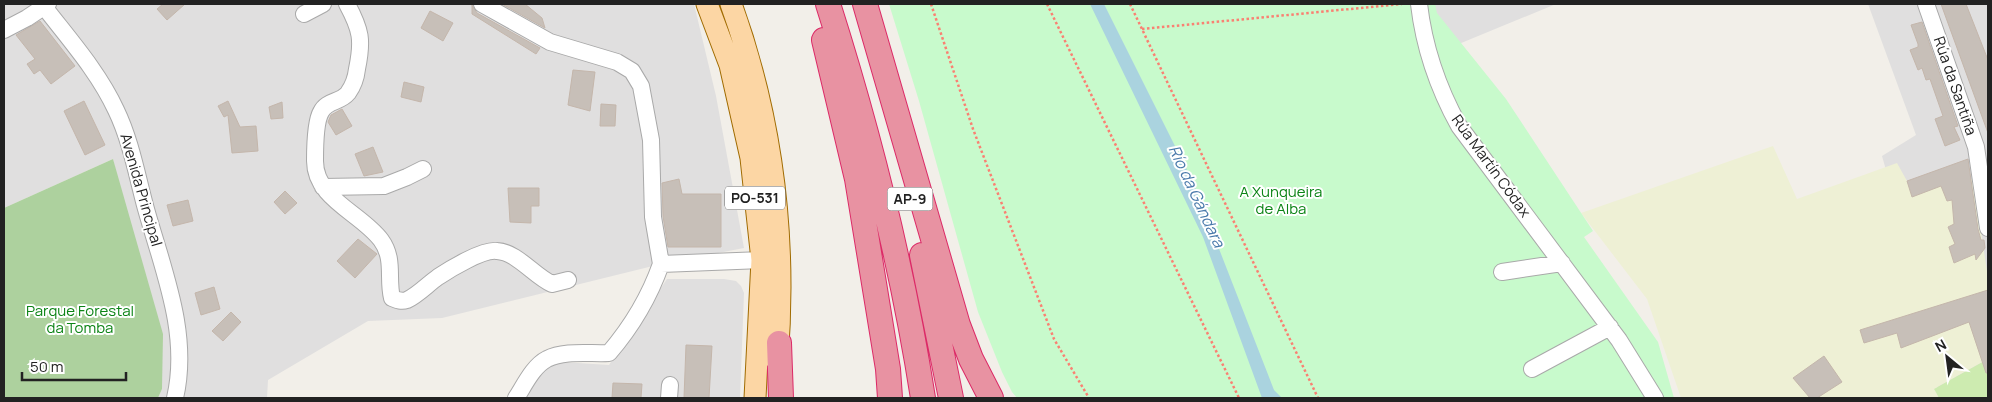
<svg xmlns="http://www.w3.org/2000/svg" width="1992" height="402" font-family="Manrope,sans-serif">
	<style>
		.residential { fill: #e0dfdf }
		.farmland { fill: #eef0d5 }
		.grass { fill: #cdebb0 }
		.forest { fill: #add19e }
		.park { fill: #c8facc }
		.water { fill: #aad3df }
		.building { fill: #c7bfb8; stroke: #c4b6ab }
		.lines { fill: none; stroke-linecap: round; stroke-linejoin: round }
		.minor-casing { stroke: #a9a9a9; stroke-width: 18 }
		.major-casing { stroke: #a06b00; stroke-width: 23 }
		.highway-casing { stroke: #dc2a67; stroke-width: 26 }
		.path { stroke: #fa8072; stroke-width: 2.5; stroke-dasharray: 2.5 2.5; stroke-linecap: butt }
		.minor { stroke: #fff; stroke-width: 16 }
		.major { stroke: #fcd6a4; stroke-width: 21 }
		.highway { stroke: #e892a2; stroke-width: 24 }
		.labels { text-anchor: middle; stroke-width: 4; stroke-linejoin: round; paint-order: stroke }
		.shield { fill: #fff; stroke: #646464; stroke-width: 1 }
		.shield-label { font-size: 14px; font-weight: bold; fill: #222 }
		.street-label { font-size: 15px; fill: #222; stroke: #fff }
		.park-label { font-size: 15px; fill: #0c8416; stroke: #fff }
		.water-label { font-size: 16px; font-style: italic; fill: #4a7aab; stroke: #fff }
	</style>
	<rect width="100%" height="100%" fill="#f2efe9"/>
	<path class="residential" d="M4 4H694L716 96 744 248 661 264 442 318 368 321 268 380 267 398H158L162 389 113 159 4 208Z
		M1419 4H1556L1420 60Z
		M1868 4H1988V398H1939L1915 272 1882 156 1916 135Z
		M667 279H724L736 281 741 286 744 293 740 398H522L546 365 562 362 609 365Z"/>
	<path class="farmland" d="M1773 146 1797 199 1897 163 1907 181 1912 196 1953 182 1973 179 1988 278V359L1934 389 1939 398H1681L1647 299 1581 213Z"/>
	<path class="grass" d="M1988 359V398H1939L1934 389Z"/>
	<path class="forest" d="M113 159 163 334 162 389 158 398H4V208Z"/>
	<path class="park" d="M889 4H1435L1437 13 1506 99 1593 231 1584 237 1658 342 1674 398H1017L1012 392 1002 372 978 312 919 101Z"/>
	<path class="water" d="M1090 4H1104L1193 182 1274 390 1282 398H1262L1203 237Z"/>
	<path class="building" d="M163 4H185L167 20 157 9Z
		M502 4H525L542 18 545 28Z
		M1941 4H1966L1988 60V133Z
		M472 5 477 13 540 48 536 54 472 14Z
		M430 11 453 23 443 41 421 28Z
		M40 21 75 66 51 84 40 70 34 74 27 64 35 59 16 35Z
		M1922 22 1958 126 1954 127 1960 140 1945 146 1935 119 1943 116 1930 79 1926 80 1922 68 1918 70 1910 50 1918 47V44L1911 25Z
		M573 70 595 72 590 111 568 105Z
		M404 82 424 87 421 102 401 97Z
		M84 101 105 145 85 155 64 111Z
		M228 101 240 127 256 126 258 151 232 153 228 115 224 117 218 106Z
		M282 102 283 118 271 119 269 107Z
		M601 104 616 105 615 126H600Z
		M342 109 352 126 336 135 328 122 331 115Z
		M373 147 383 172 364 176 355 154Z
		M1968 159 1978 229 1981 240H1984L1985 248 1976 260 1975 254 1954 263 1949 247 1955 244 1948 227 1954 224 1952 200 1947 201 1941 186 1912 197 1907 181Z
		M679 179 682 194H721V247H668L663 216 662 183Z
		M508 188H539V206H531V223L510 222Z
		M285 191 297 203 285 214 274 202Z
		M188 200 193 221 173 226 167 205Z
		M358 239 377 254 355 278 337 261Z
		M214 287 220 309 201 315 195 293Z
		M1988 290V373H1986L1969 322 1901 348 1897 333 1864 343 1860 330Z
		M231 312 241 322 223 341 212 331Z
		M686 345 712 346 709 398H684Z
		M1824 356 1842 382 1817 398H1810L1793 378Z
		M613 383 642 384 641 398H612Z"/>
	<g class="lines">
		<defs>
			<path id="minor" d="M42 4C68 38 98 71 116 110 131 141 137 176 146 209 163 270 190 334 175 398
				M347 4C361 30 363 40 357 69 356 78 353 86 348 93 340 103 327 100 321 112 315 122 315 149 315 161 315 199 361 213 381 240 395 259 387 278 392 298 397 300 401 302 407 300 418 295 428 284 438 277 450 269 483 249 497 251 517 252 534 276 552 284L568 280
				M482 4 550 42 617 62 632 71 641 86 651 140 653 217 661 264 762 260
				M1419 4C1424 47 1438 88 1459 126L1619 340 1655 398
				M1926 4 1976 147 1988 228
				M304 14 323 4
				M4 30 27 18 48 4
				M323 187 384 186 407 177 423 169
				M1502 272 1562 263
				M1532 369 1610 327
				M516 398C524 386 533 366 547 359 564 350 590 354 609 353 633 325 649 298 661 264
				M669 398 670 385"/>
			<path id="major" d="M707 4 730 65 751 158 762 260 755 398
				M731 4C773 120 787 237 777 361"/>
			<path id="highway" d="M828 4C869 133 902 264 923 398
				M865 4 958 325 971 359 991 398
				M824 40 857 179 888 369 890 398
				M922 255 951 398
				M779 343 781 398"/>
		</defs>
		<use href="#minor" class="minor-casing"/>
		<use href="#major" class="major-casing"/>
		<use href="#highway" class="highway-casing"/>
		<path class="path" d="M931 4 973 129 1054 339 1089 398
			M1047 4 1239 398
			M1130 4 1318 398
			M1142 29 1402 4"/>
		<use href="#minor" class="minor"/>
		<use href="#major" class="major"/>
		<use href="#highway" class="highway"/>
	</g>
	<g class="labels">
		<g class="shield">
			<rect x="725" y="186.5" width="60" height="23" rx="4"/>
			<rect x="887.5" y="187.5" width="45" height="23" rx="4"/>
		</g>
		<g class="shield-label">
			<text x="755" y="203">PO-531</text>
			<text x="910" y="204">AP-9</text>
		</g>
		<g class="street-label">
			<text transform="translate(1955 86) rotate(71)" y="5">Rúa da Santiña</text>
			<text transform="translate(1491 166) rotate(54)" y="5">Rúa Martín Códax</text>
			<text transform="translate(141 190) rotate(74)" y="5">Avenida Principal</text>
		</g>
		<g class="park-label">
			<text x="1281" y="197">A Xunqueira<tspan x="1281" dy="17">de Alba</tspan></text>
			<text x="80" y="316">Parque Forestal<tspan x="80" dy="17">da Tomba</tspan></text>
		</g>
		<g class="water-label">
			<text transform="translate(1197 196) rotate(65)" y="6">Río da Gándara</text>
		</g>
	</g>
	<rect width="1992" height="402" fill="none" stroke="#222222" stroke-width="10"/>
	<g transform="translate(1947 357) rotate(331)" stroke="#ffffff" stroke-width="4" paint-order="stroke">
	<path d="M0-4L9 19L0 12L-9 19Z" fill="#222222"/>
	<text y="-8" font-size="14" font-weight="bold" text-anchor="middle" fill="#222222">N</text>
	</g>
	<path d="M22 372v8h104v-8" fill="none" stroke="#222222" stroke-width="2.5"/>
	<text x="30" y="372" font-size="15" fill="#222222" stroke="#ffffff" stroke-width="4" paint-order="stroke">50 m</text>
</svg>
